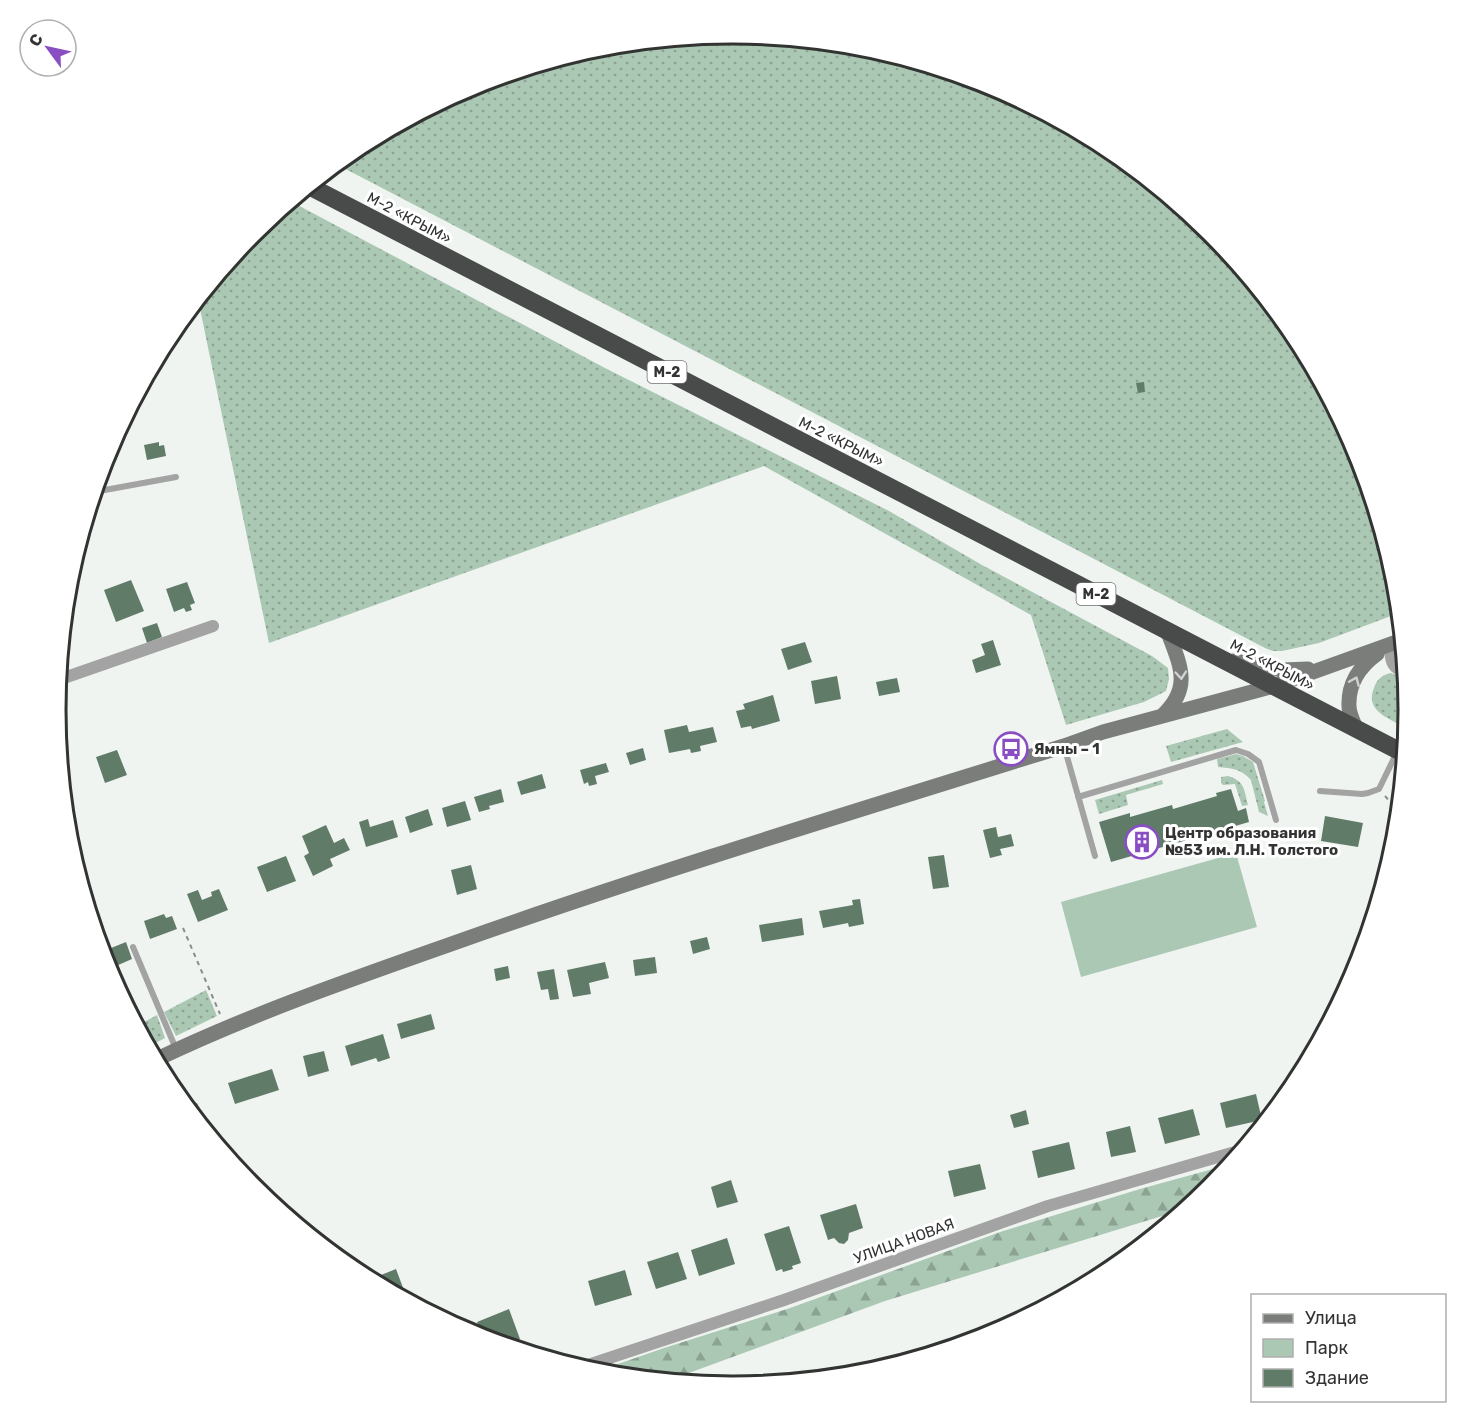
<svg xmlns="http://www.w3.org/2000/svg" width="1464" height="1420" font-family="Rubik,sans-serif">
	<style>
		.green { fill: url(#green-dots) }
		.forest { fill: url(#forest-firs) }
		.pitch { fill: #abc8b4 }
		.building { fill: #607c69 }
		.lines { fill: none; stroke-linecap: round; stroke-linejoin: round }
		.path { stroke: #898c8a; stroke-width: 2; stroke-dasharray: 4.5 4.5; stroke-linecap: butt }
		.lane { stroke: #a2a3a2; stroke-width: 6 }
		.street { stroke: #a2a3a2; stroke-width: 12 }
		.secondary { stroke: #7b7d7b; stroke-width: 15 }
		.highway { stroke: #484b49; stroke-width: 18 }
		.oneway { stroke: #d1d2d1 }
		.labels { text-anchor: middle; stroke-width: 6; stroke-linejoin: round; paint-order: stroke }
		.shield { fill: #fff; stroke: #707170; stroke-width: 1.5 }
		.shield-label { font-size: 14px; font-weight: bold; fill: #323432 }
		.street-label { font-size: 15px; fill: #323432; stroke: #fff }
		.poi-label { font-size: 15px; font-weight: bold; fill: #323432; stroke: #fff; text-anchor: start }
		.rim { fill: none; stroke: #323432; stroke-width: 3 }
	</style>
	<defs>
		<pattern id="green-dots" width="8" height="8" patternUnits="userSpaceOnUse" patternTransform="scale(1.5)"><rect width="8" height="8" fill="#abc8b4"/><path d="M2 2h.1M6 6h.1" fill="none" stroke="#8ca393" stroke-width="1.8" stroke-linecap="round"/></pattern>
		<pattern id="forest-firs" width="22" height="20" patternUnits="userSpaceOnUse" patternTransform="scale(1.5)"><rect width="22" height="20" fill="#abc8b4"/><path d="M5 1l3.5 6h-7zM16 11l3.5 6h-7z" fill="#8ca393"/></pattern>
	</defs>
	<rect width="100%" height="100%" fill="#f0f4f1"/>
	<path class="green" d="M732 33 864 46 991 85 1108 147 1211 232 1295 334 1358 451 1396 578 1399 613 1319 643 1282 651H1273L1265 648 336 164 356 147 473 84 600 46Z
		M290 201 605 368 889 511 982 565 1152 656 1168 668 1169 679 1166 691 1144 702 1066 725 1031 615 764 466 269 643 198 299 254 231Z
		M1391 673C1413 681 1409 709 1407 728 1391 719 1364 712 1374 688 1377 679 1382 675 1391 673Z
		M1227 729 1243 742 1171 762 1166 746Z
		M1236 754 1243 756 1253 762 1265 801 1264 802 1268 816 1259 812 1251 780C1241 769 1232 768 1218 767L1217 759Z
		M1228 776C1245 781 1244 790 1248 805L1242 806 1235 784 1223 785 1221 783V777Z
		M1162 780 1163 784 1126 795 1128 805 1099 814 1095 800Z
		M206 990 217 1016 176 1036 164 1012Z
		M157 1015 165 1038 148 1047 137 1026Z"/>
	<path class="forest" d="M1231 1164 1210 1189 1185 1209 885 1301 667 1381 595 1372 664 1348 790 1308 1003 1231 1140 1189Z"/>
	<path class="pitch" d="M1236 853 1257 927 1081 977 1061 902Z"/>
	<path class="building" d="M1144 382 1145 392 1138 393 1136 383Z
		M159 442V446L164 445 166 456 147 460 144 445Z
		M131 580 144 611 116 622 104 590Z
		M187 582 195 603 190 605 192 610 186 612 184 608 174 612 166 589Z
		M157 623 162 637 147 643 142 628Z
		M993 640 1001 665 976 673 972 660 985 655 981 644Z
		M805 642 812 662 788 670 781 649Z
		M837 676 841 699 815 704 811 681Z
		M897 678 900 692 879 696 876 682Z
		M773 695 780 721 752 729 751 726 741 728 736 711 745 709 743 704Z
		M687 725 689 732 713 727 717 742 700 746 701 751 691 753 690 749 669 753 664 730Z
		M643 748 646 760 630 765 626 753Z
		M117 750 127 775 105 783 96 757Z
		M606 763 609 772 595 776 597 784 589 786 588 782 584 784 580 770Z
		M542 774 546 788 521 795 517 782Z
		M501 789 504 802 489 806 490 809 479 812 474 797Z
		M1231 789 1238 811 1246 808 1249 822 1111 862 1099 822 1130 813V817L1172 805 1173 809 1217 796 1216 793Z
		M465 801 471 820 447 827 442 808Z
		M428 809 433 825 410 833 405 817Z
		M1325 816 1363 823 1358 847 1321 841Z
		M368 819 370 827 393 820 398 837 366 847 359 822Z
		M326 825 334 843 344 838 350 850 330 859 333 866 313 876 304 856 309 853 302 836Z
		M996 827 998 837 1011 834 1014 846 1000 849 1002 855 990 858 983 830Z
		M944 855 949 887 933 889 928 857Z
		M286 856 296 881 267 892 257 867Z
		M471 865 477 889 457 895 451 870Z
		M219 889 228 910 198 922 187 894 198 890 202 900 212 896 211 892Z
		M860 899 864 924 849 927 848 923 823 928 819 911 853 905 852 900Z
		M164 914 166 918 172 916 177 929 150 939 144 921Z
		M802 918 804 935 762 942 759 925Z
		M707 937 710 949 693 954 690 941Z
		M126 942 132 959 116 966 117 971 110 974 101 952Z
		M655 957 657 973 635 976 633 960Z
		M605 962 609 978 589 983 591 994 573 997 567 970Z
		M508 966 510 978 496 981 494 969Z
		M554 969 559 999 550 1000 548 989 541 990 537 972Z
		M431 1014 435 1029 401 1039 397 1024Z
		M383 1034 390 1058 378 1062 376 1058 351 1066 345 1046Z
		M324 1051 329 1071 308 1077 303 1056Z
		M272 1069 279 1090 235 1104 228 1083Z
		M1256 1094 1262 1120 1226 1128 1220 1103Z
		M197 1103 207 1128 204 1129 186 1107Z
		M1193 1109 1200 1135 1165 1144 1158 1118Z
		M1026 1110 1029 1124 1014 1128 1010 1115Z
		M1130 1126 1136 1152 1111 1157 1106 1132Z
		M1069 1142 1075 1169 1038 1178 1032 1151Z
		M980 1164 986 1189 954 1197 948 1171Z
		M731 1180 738 1202 717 1208 711 1187Z
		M856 1204 863 1228 849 1233 848 1240 844 1244 839 1243 834 1238 828 1240 820 1215Z
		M789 1226 801 1263 792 1266 793 1269 783 1272 782 1269 776 1271 764 1234Z
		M727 1238 735 1264 699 1276 691 1250Z
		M678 1252 687 1279 656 1289 647 1262Z
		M396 1269 408 1301 386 1289 381 1275Z
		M625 1270 632 1295 595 1306 588 1281Z
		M509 1309 520 1339 505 1345 484 1339 477 1322Z"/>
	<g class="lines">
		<path class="path" d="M1385 796 1399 812
			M183 928 220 1014"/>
		<path class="lane" d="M94 492 176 477
			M1064 746 1095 856
			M1320 791 1362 794 1368 793 1379 789 1397 752
			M1078 797 1236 750 1248 754 1259 762 1276 820
			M133 947 176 1049"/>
		<path class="street" d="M1389 645C1392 660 1389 666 1405 673
			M58 680 213 626
			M579 1368 784 1300 1048 1206 1242 1150"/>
		<path class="secondary" d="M1234 661 1283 670 1308 669
			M1162 716C1193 687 1180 665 1167 630
			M1356 729C1354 722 1349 714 1349 706 1348 683 1359 667 1377 654
			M155 1060C257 1011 364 975 471 937 667 868 866 808 1064 746L1103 732 1274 686 1402 640"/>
		<path class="highway" d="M309 186 1405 754"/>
	</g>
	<defs><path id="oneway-chevron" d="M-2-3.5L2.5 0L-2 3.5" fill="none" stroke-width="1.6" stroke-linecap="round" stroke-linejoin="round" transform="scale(1.5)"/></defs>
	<g class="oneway">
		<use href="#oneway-chevron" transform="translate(1181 675) rotate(85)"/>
		<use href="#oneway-chevron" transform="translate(1355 681) rotate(-67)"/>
	</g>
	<defs>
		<symbol id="bus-ring" viewBox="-11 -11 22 22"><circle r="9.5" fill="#fff" stroke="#8a4ec4" stroke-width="1.5"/><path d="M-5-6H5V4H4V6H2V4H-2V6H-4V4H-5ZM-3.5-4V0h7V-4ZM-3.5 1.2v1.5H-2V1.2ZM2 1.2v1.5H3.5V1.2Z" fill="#8a4ec4"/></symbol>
		<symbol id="building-ring" viewBox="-11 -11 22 22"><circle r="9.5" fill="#fff" stroke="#8a4ec4" stroke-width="1.5"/><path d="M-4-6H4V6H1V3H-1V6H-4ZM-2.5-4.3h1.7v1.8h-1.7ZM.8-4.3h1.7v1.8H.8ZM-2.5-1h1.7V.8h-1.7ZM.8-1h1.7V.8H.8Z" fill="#8a4ec4"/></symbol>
	</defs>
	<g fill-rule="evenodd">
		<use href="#bus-ring" x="992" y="730" width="38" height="38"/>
		<use href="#building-ring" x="1123" y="823" width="38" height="38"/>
	</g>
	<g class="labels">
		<g class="shield">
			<rect x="647.5" y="361" width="39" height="22" rx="4.5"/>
			<rect x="1076.5" y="583" width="39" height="22" rx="4.5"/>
		</g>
		<g class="shield-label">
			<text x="667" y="377">М-2</text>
			<text x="1096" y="599">М-2</text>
		</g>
		<g class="street-label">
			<text transform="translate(409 218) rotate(28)" y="5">М-2 «КРЫМ»</text>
			<text transform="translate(841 442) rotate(27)" y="5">М-2 «КРЫМ»</text>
			<text transform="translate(1272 665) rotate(28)" y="5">М-2 «КРЫМ»</text>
			<text transform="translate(904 1241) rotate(-20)" y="5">УЛИЦА НОВАЯ</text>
		</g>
		<g class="poi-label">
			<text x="1034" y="754">Ямны – 1</text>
			<text x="1165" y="838">Центр образования<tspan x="1165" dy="17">№53 им. Л.Н. Толстого</tspan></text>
		</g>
	</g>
	<path d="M0 0H1464V1420H0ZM66 710a666 666 0 1 1 1332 0a666 666 0 1 1-1332 0Z" fill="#fff" fill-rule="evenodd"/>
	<path class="rim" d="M66 710a666 666 0 1 1 1332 0a666 666 0 1 1-1332 0Z"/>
	<rect x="1251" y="1294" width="195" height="108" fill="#ffffff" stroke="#adaead" stroke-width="1.5"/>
	<rect x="1263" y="1314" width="30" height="9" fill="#7b7d7b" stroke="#adaead" stroke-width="1.5"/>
	<text x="1305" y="1324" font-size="18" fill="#323432">Улица</text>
	<rect x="1263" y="1339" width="30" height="18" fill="#abc8b4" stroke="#adaead" stroke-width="1.5"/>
	<text x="1305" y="1354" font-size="18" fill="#323432">Парк</text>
	<rect x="1263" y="1369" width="30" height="18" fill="#607c69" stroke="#adaead" stroke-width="1.5"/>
	<text x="1305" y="1384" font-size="18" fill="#323432">Здание</text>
	<g transform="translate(48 48) rotate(303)"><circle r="28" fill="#ffffff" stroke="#adaead" stroke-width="1.5"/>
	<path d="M0-4.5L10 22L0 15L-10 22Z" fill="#8a4ec4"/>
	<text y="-9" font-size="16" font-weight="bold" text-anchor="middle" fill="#323432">С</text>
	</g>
</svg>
